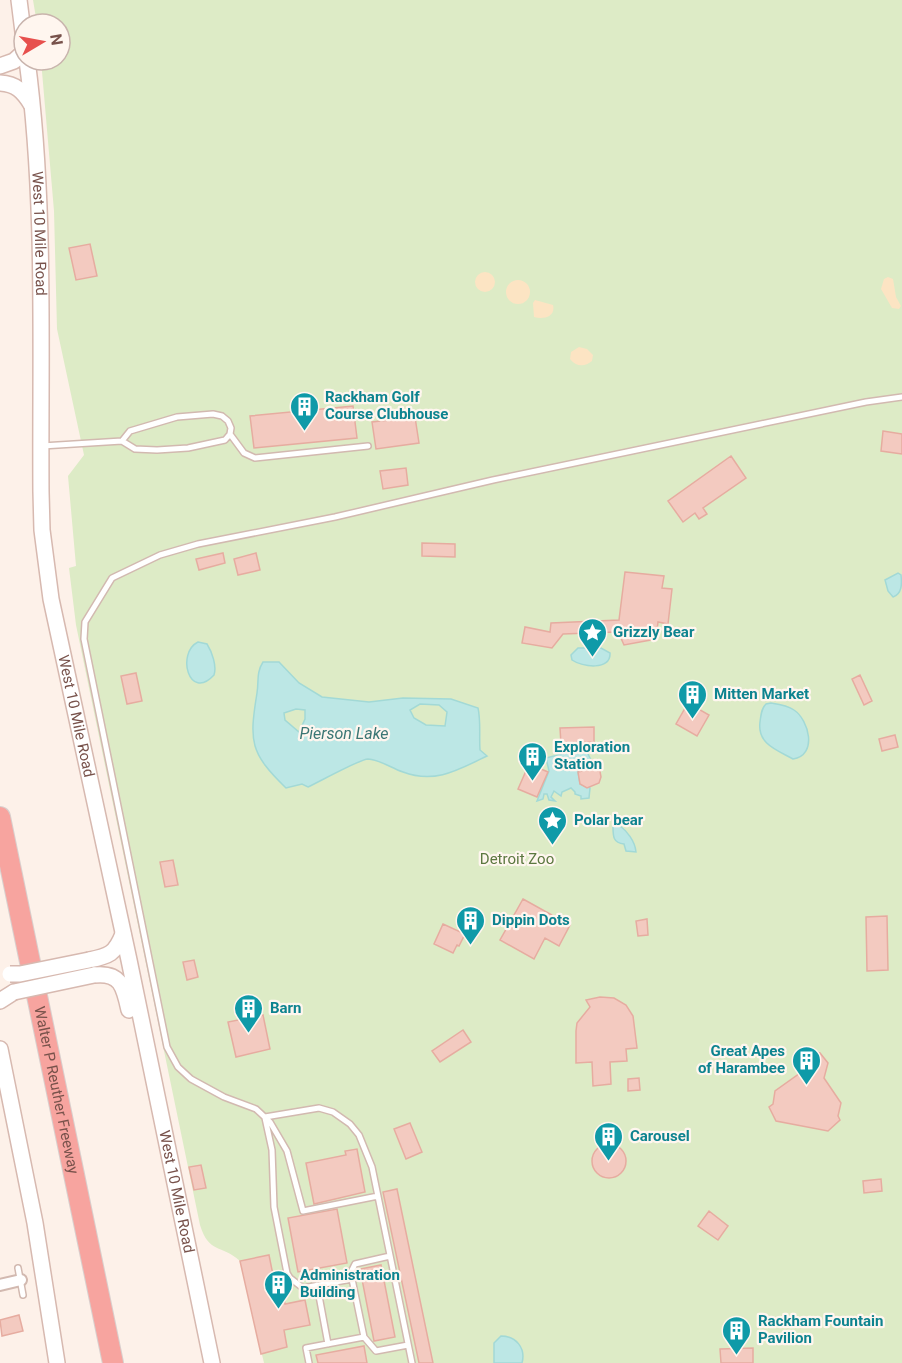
<svg xmlns="http://www.w3.org/2000/svg" width="902" height="1363" font-family="Roboto,sans-serif">
	<style>
		.green { fill: #ddebc6 }
		.sand { fill: #fce4c3 }
		.water { fill: #bce7e5; stroke: #a2d9d6; stroke-width: 1.5; fill-rule: evenodd }
		.building { fill: #f3cac0; stroke: #e6aca0; stroke-width: 1.5 }
		.lines { fill: none; stroke-linecap: round; stroke-linejoin: round }
		.service-casing { stroke: #d2b9b0; stroke-width: 8 }
		.minor-casing { stroke: #d2b9b0; stroke-width: 14 }
		.secondary-casing { stroke: #d7b9b0; stroke-width: 18 }
		.motorway-casing { stroke: #d9cfcd; stroke-width: 22 }
		.service { stroke: #fff; stroke-width: 5 }
		.minor { stroke: #fff; stroke-width: 10 }
		.secondary { stroke: #fff; stroke-width: 15 }
		.motorway { stroke: #f7a49f; stroke-width: 20 }
		.secondary-bridge-casing { stroke: #d7b9b0; stroke-width: 18; stroke-linecap: butt }
		.secondary-bridge { stroke: #fff; stroke-width: 15 }
		.labels { text-anchor: middle; stroke-width: 4.5; stroke-linejoin: round; paint-order: stroke }
		.street-label { font-size: 15px; fill: #78524b; stroke: #fff6ef }
		.culture-label { font-size: 15px; font-weight: bold; fill: #0d838f; stroke: #fff6ef; text-anchor: start }
		.park-label { font-size: 15px; fill: #5c7840; stroke: #fff6ef }
		.water-label { font-size: 16px; font-style: italic; fill: #3b7674; stroke: #fff6ef }
	</style>
	<rect width="100%" height="100%" fill="#fdf1e9"/>
	<path class="green" d="M33 0H902V1363H264L240 1261C221 1244 209 1254 200 1225L76 625 69 568 76 566 68 476 84 455 57 329 54 211 41 60H60V24H37Z"/>
	<path class="sand" d="M475 282a10 10 0 1 1 20 0a10 10 0 1 1-20 0Z
		M888 277 893 279 896 297 901 306 899 309 892 308 881 289 884 279Z
		M506 292a12 12 0 1 1 24 0a12 12 0 1 1-24 0Z
		M535 300 553 305C556 317 543 320 534 317L533 303Z
		M579 347 587 349 593 355 592 361C585 367 576 367 570 359L571 352Z"/>
	<path class="water" d="M898 573 901 575C902 584 902 594 893 597L888 591 885 580Z
		M198 642 207 644C212 652 217 666 214 675 189 702 176 653 198 642Z
		M578 648H601L610 653C611 671 582 667 572 660L571 655Z
		M263 662H279L299 683 322 697 369 702 403 698 451 699 478 708C481 721 479 736 480 750L487 756C458 770 435 784 403 772 391 768 381 760 368 759 360 759 319 782 308 787L302 784 286 788C250 753 249 742 257 693 259 681 256 673 263 662ZM420 704 439 705 447 712 445 726 426 725 414 718 410 710ZM296 709 305 710V719L299 732 285 720 284 713Z
		M771 703C778 704 787 705 794 710 809 720 818 755 793 759 777 750 757 744 760 722 761 715 761 709 766 704Z
		M585 748 591 760 587 762 584 771 578 772 580 784 590 788 589 798 581 799V796L575 794V792L571 788 562 792 561 796 554 791 551 797 555 801 549 800 547 794H544L543 799 537 801 549 771 546 758Z
		M615 825H619C627 831 635 841 636 852L626 851 624 844C613 843 613 836 613 827Z
		M501 1336C516 1336 526 1348 522 1363H494V1343Z"/>
	<path class="building" d="M90 244 97 276 76 280 69 248Z
		M353 406 357 438 254 448 250 416Z
		M415 417 419 443 376 449 372 422Z
		M883 431 902 434V454L881 451Z
		M731 456 746 478 703 508 707 514 699 519 695 513 683 522 668 501Z
		M406 468 408 485 383 489 380 471Z
		M422 543 455 544V557L422 556Z
		M223 553 225 563 199 570 196 559Z
		M256 553 260 570 238 575 234 559Z
		M625 572 664 576 662 588 672 589 668 624 658 622 656 639 624 645 620 636 615 632 563 634 552 648 522 643 525 627 550 632 551 623 619 620Z
		M136 673 142 701 127 704 121 676Z
		M860 675 872 701 864 705 852 679Z
		M688 703 709 715 697 736 676 724Z
		M594 727V742L561 744 560 728Z
		M895 735 898 747 882 751 879 739Z
		M591 760H598L601 777 599 783 587 788 580 784 578 772 582 771 587 762Z
		M529 764 548 772 537 797 518 789Z
		M173 860 178 885 165 887 160 862Z
		M523 899 570 925 559 946 545 938 534 959 500 940Z
		M887 916 888 970 867 971 866 917Z
		M647 919 648 935 638 936 636 921Z
		M443 924 465 934 459 946 457 945 453 953 434 944Z
		M194 960 198 977 187 980 183 962Z
		M600 997 614 998 626 1005 633 1016 637 1048 626 1049 627 1061 610 1062 611 1084 593 1086 592 1062 576 1063V1031L577 1023 590 1007 586 1000Z
		M263 1015 270 1049 236 1057 228 1022Z
		M463 1030 471 1042 440 1062 432 1051Z
		M813 1051 820 1053 828 1063 824 1078 841 1103 838 1116 840 1120 828 1131 776 1121 769 1107 773 1104 775 1091 800 1073 804 1058Z
		M639 1078 640 1090 628 1091V1079Z
		M410 1123 422 1152 406 1159 394 1129Z
		M592 1161a17 17 0 1 1 34 0a17 17 0 1 1-34 0Z
		M357 1149 365 1192 314 1204 306 1163 346 1155 345 1151Z
		M201 1165 206 1188 194 1190 189 1167Z
		M881 1179 882 1191 864 1193 863 1181Z
		M397 1189 433 1363H419L383 1192Z
		M337 1209 347 1263 298 1272 288 1218Z
		M709 1211 728 1226 718 1240 698 1226Z
		M269 1255 275 1285 281 1284 285 1304 305 1300 310 1325 284 1330 287 1347 261 1354 240 1261Z
		M381 1265 395 1337 374 1341 360 1269Z
		M19 1315 23 1331 2 1336 0 1320Z
		M364 1346 367 1363H318L316 1355Z
		M753 1348V1363H721L720 1349Z"/>
	<g class="lines">
		<defs>
			<path id="service" d="M230 434 244 453 255 458 368 446
				M42 446 122 441 135 449 157 450 188 448 225 440 230 434 231 428 228 421 222 416 213 414 177 417 130 431 122 441
				M265 1117 319 1108 333 1112 350 1124 359 1135 372 1167 412 1363
				M265 1118 272 1150 274 1207 287 1273 290 1278 303 1288 352 1279
				M378 1196 303 1211 287 1151 270 1122 256 1109 224 1097 191 1079 178 1067 167 1047 84 639 85 622 112 578 160 555 198 544 335 517 493 480 866 402 902 397
				M18 1268 23 1295
				M317 1285 328 1344
				M364 1337 352 1279V1270L355 1264 390 1256
				M309 1363 306 1348 364 1337 376 1351 408 1345"/>
			<path id="minor" d="M0 1285 21 1280"/>
			<g id="secondary">
				<path d="M19 0 24 40"/>
				<path id="s1" d="M27 60C46 203 40 348 41 492L42 530 51 599 129 960 212 1363"/>
				<path d="M0 66 14 61 24 52"/>
				<path d="M0 83C16 84 23 91 31 104"/>
				<path d="M89 960C109 956 115 954 123 934"/>
				<path d="M94 975C121 972 124 987 129 1010"/>
				<path d="M0 1001 14 992"/>
				<path d="M0 1049 35 1223 57 1363"/>
			</g>
			<g id="motorway">
				<path id="s2" d="M0 817 113 1363"/>
			</g>
		</defs>
		<use href="#service" class="service-casing"/>
		<use href="#minor" class="minor-casing"/>
		<use href="#secondary" class="secondary-casing"/>
		<use href="#motorway" class="motorway-casing"/>
		<use href="#service" class="service"/>
		<use href="#minor" class="minor"/>
		<use href="#secondary" class="secondary"/>
		<use href="#motorway" class="motorway"/>
		<defs>
			<path id="secondary-bridge" d="M10 974H20L89 960
				M14 992 94 975"/>
		</defs>
		<use href="#secondary-bridge" class="secondary-bridge-casing"/>
		<use href="#secondary-bridge" class="secondary-bridge"/>
	</g>
	<defs>
		<symbol id="building-pin" viewBox="-11 -11 22 30"><path d="M0 17L-7.5 6A9.5 9.5 0 1 1 7.5 6Z" fill="#0f9aa8" stroke="#fff6ef"/><path d="M-4-6H4V6H1V3H-1V6H-4ZM-2.5-4.3h1.7v1.8h-1.7ZM.8-4.3h1.7v1.8H.8ZM-2.5-1h1.7V.8h-1.7ZM.8-1h1.7V.8H.8Z" fill="#fff"/></symbol>
		<symbol id="sight-pin" viewBox="-11 -11 22 30"><path d="M0 17L-7.5 6A9.5 9.5 0 1 1 7.5 6Z" fill="#0f9aa8" stroke="#fff6ef"/><path d="M0-6L1.8-2.2L6-1.7L2.9 1.2L3.7 5.4L0 3.3L-3.7 5.4L-2.9 1.2L-6-1.7L-1.8-2.2Z" fill="#fff"/></symbol>
	</defs>
	<g fill-rule="evenodd">
		<use href="#building-pin" x="288" y="390" width="33" height="45"/>
		<use href="#sight-pin" x="576" y="616" width="33" height="45"/>
		<use href="#building-pin" x="676" y="678" width="33" height="45"/>
		<use href="#building-pin" x="516" y="740" width="33" height="45"/>
		<use href="#sight-pin" x="536" y="804" width="33" height="45"/>
		<use href="#building-pin" x="454" y="904" width="33" height="45"/>
		<use href="#building-pin" x="232" y="992" width="33" height="45"/>
		<use href="#building-pin" x="790" y="1044" width="33" height="45"/>
		<use href="#building-pin" x="592" y="1120" width="33" height="45"/>
		<use href="#building-pin" x="262" y="1268" width="33" height="45"/>
		<use href="#building-pin" x="720" y="1314" width="33" height="45"/>
	</g>
	<g class="labels">
		<g class="street-label">
			<text dy="5" stroke="none"><textPath href="#s1" startOffset="174">West 10 Mile Road</textPath></text>
			<text dy="5" stroke="none"><textPath href="#s1" startOffset="660">West 10 Mile Road</textPath></text>
			<text dy="5" stroke="none"><textPath href="#s2" startOffset="279">Walter P Reuther Freeway</textPath></text>
			<text dy="5" stroke="none"><textPath href="#s1" startOffset="1146">West 10 Mile Road</textPath></text>
		</g>
		<g class="culture-label">
			<text x="325" y="402">Rackham Golf<tspan x="325" dy="17">Course Clubhouse</tspan></text>
			<text x="613" y="637">Grizzly Bear</text>
			<text x="714" y="699">Mitten Market</text>
			<text x="554" y="752">Exploration<tspan x="554" dy="17">Station</tspan></text>
			<text x="574" y="825">Polar bear</text>
			<text x="492" y="925">Dippin Dots</text>
			<text x="270" y="1013">Barn</text>
			<text x="785" y="1056" text-anchor="end">Great Apes<tspan x="785" dy="17">of Harambee</tspan></text>
			<text x="630" y="1141">Carousel</text>
			<text x="300" y="1280">Administration<tspan x="300" dy="17">Building</tspan></text>
			<text x="758" y="1326">Rackham Fountain<tspan x="758" dy="17">Pavilion</tspan></text>
		</g>
		<g class="park-label">
			<text x="517" y="864">Detroit Zoo</text>
		</g>
		<g class="water-label">
			<text x="344" y="739">Pierson Lake</text>
		</g>
	</g>
	<g transform="translate(42 42) rotate(80)"><circle r="28" fill="#fff6ef" stroke="#c9b4ad" stroke-width="1.5"/>
	<path d="M0-4.5L10 22L0 15L-10 22Z" fill="#e7504d"/>
	<text y="-9" font-size="16" font-weight="bold" text-anchor="middle" fill="#78524b">N</text>
	</g>
</svg>
